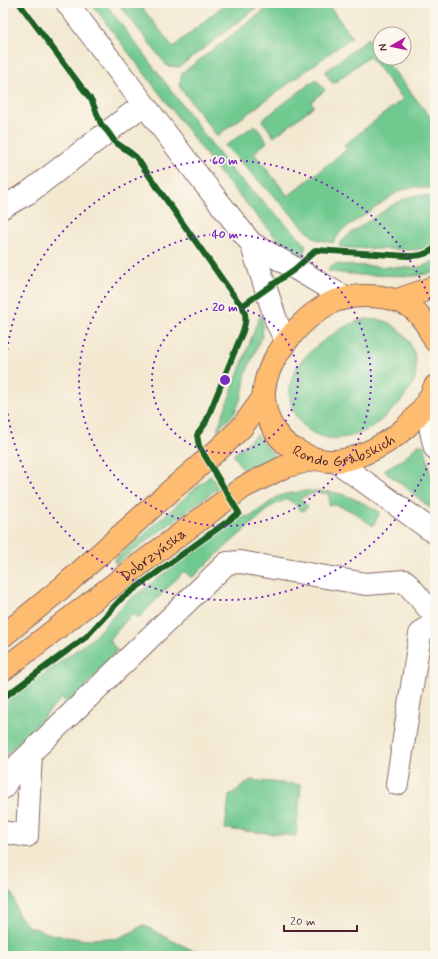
<svg xmlns="http://www.w3.org/2000/svg" width="438" height="959" font-family="Mynerve,sans-serif">
	<style>
		.green { fill: #70c98f; stroke: #5d745d }
		.lines { fill: none; stroke-linecap: round; stroke-linejoin: round }
		.minor-casing { stroke: #856665; stroke-width: 24 }
		.major-casing { stroke: #856665; stroke-width: 24 }
		.minor { stroke: #fff; stroke-width: 22 }
		.major { stroke: #febc70; stroke-width: 22 }
		.cycleway-casing { stroke: #fbf7ec; stroke-width: 8 }
		.cycleway { stroke: #1b5e20; stroke-width: 6 }
		.ring { fill: none; stroke: #7b2cbf; stroke-width: 2; stroke-dasharray: 2 4 }
		.labels { text-anchor: middle; stroke-width: 3.5; stroke-linejoin: round; paint-order: stroke }
		.street-label { font-size: 15px; fill: #4a1f2b; stroke: #fbf7ec }
		.centre { fill: #7b2cbf; stroke: #fbf7ec; stroke-width: 2 }
		.ring-label { font-size: 12px; text-anchor: middle; font-weight: bold; fill: #7b2cbf; stroke: #fbf7ec; stroke-width: 3.5; stroke-linejoin: round; paint-order: stroke }
	</style>
	<rect width="100%" height="100%" fill="#fbf7ec"/>
	<filter id="ink" filterUnits="userSpaceOnUse"><feTurbulence type="fractalNoise" baseFrequency=".025" numOctaves="2"/><feDisplacementMap in="SourceGraphic" scale="8" xChannelSelector="R" yChannelSelector="G"/><feConvolveMatrix kernelMatrix="1 2 1 2 8 2 1 2 1" color-interpolation-filters="sRGB"/></filter>
	<filter id="wash" filterUnits="userSpaceOnUse"><feTurbulence type="fractalNoise" baseFrequency=".012" numOctaves="4" result="noise"/><feDisplacementMap in="SourceGraphic" scale="16" xChannelSelector="R" yChannelSelector="G"/><feGaussianBlur stdDeviation="0.9" result="paint"/><feColorMatrix in="noise" values="0 0 0 0 0 0 0 0 0 0 0 0 0 0 0 0 0 1.4 0 .05"/><feComposite in="paint" operator="in"/></filter>
	<g filter="url(#wash)">
		<rect width="100%" height="100%" fill="#f3e9d1"/>
		<path class="green" d="M91 3H105L232 171 296 234 306 245 302 259 284 247 223 177Z
			M118 3H142L140 5 173 47 226 3H263L179 67 167 66Z
			M274 3H327L352 37 217 136 179 86 182 73Z
			M368 38 380 53V58H384L435 123V189L415 187 399 191 341 231 333 243 315 239 225 146 255 125 267 142 254 153 288 196 347 149 344 145 403 99 369 56 333 84 325 72Z
			M316 79 325 90 311 102 314 106 274 137 262 120Z
			M416 195 435 197V242L422 249 413 250 345 248 340 247 339 244 352 232 391 206 404 199Z
			M435 261V271L426 274 415 276 360 275 340 273 328 271 330 266 336 264 347 265 414 268 423 266Z
			M262 314 263 326 262 336 246 373 242 396 235 412 227 421 217 430 259 318Z
			M367 319C373 320 380 319 385 321 403 329 416 346 416 366 416 370 416 374 415 378 409 398 377 427 358 434 350 437 336 439 328 438 316 436 307 431 300 421 286 405 286 380 300 363 308 352 319 344 329 337 337 332 344 326 353 323 357 321 363 320 367 319Z
			M257 435 259 437 263 443 273 454V458L244 471 233 455 255 436Z
			M418 445H423L425 447 432 482 435 490V512L404 486 385 472V469L403 459Z
			M211 475 218 488 116 564 115 563 114 560Z
			M305 491C313 491 322 491 330 492 349 494 365 504 380 512L373 526C360 517 345 504 329 505V494L316 493 300 498 307 506V508L303 511 300 510 292 502 287 499 272 506 231 542 192 578 184 571 140 617 131 615 109 640 117 650 69 706 62 698 3 759V703L93 638 126 602 239 518 251 516 277 497 285 494Z
			M251 780 301 785 296 836 225 829 229 796Z
			M3 892H12L18 915 29 927 37 929 53 935 87 940 102 938 116 939 132 932 143 925 171 940 190 949 214 956H3Z"/>
	</g>
	<g filter="url(#ink)">
		<g class="lines">
			<defs>
				<path id="minor" d="M67 3 200 178 251 243 277 323 286 341
					M3 207 28 193 144 104
					M251 243 305 274 345 298
					M428 400 431 431 435 448
					M336 461 435 533
					M397 784 420 634 435 621
					M3 788 16 767 227 563 240 562 366 584 405 581 435 616
					M3 832 27 836 31 753"/>
				<g id="major">
					<path d="M397 300 435 287"/>
					<path id="s1" d="M435 341C429 329 423 317 413 309 404 302 393 299 382 297 367 295 349 296 335 301 304 314 268 356 264 390 263 397 265 404 266 411 270 426 280 442 294 449 317 463 337 465 363 454 394 442 423 417 435 386"/>
					<path d="M3 636 64 586 176 486 220 448 242 427 264 397"/>
					<path id="s2" d="M3 670 139 565 230 497 244 487 284 467 314 459"/>
				</g>
			</defs>
			<use href="#minor" class="minor-casing"/>
			<use href="#major" class="major-casing"/>
			<use href="#minor" class="minor"/>
			<use href="#major" class="major"/>
			<defs>
				<path id="cycleway" d="M19 3 92 101 101 124 108 132 115 142 131 153 136 157 234 296 242 306 295 269 316 250 408 256C420 256 425 255 435 248
					M3 698 86 637 122 598 239 513 199 446 197 435 205 424 243 331C246 320 247 316 242 306"/>
			</defs>
			<use href="#cycleway" class="cycleway-casing"/>
			<use href="#cycleway" class="cycleway"/>
		</g>
	</g>
	<g class="ring">
		<circle cx="225" cy="380" r="73"/>
		<circle cx="225" cy="380" r="146"/>
		<path d="M435 446A220 220 0 1 1 435 314"/>
	</g>
	<g class="labels">
		<g class="street-label">
			<text dy="5" stroke="none"><textPath href="#s1" startOffset="361">Rondo Grabskich</textPath></text>
			<text dy="5" stroke="none"><textPath href="#s2" startOffset="189">Dobrzyńska</textPath></text>
		</g>
	</g>
	<circle cx="225" cy="380" r="6" class="centre"/>
	<g class="ring-label">
		<text x="225" y="164">60 m</text>
		<text x="225" y="238">40 m</text>
		<text x="225" y="311">20 m</text>
	</g>
	<rect width="438" height="959" fill="none" stroke="#fbf7ec" stroke-width="16"/>
	<g transform="translate(392 46) rotate(261)"><circle r="19" fill="#fbf7ec" stroke="#b4a19f"/>
	<path d="M0-3L7 15L0 10L-7 15Z" fill="#b5179e"/>
	<text y="-6" font-size="11" font-weight="bold" text-anchor="middle" fill="#4a1f2b">N</text>
	</g>
	<path d="M284 925v6h73v-6" fill="none" stroke="#4a1f2b" stroke-width="2"/>
	<text x="290" y="925" font-size="12" fill="#4a1f2b" stroke="#fbf7ec" stroke-width="3" paint-order="stroke">20 m</text>
</svg>
